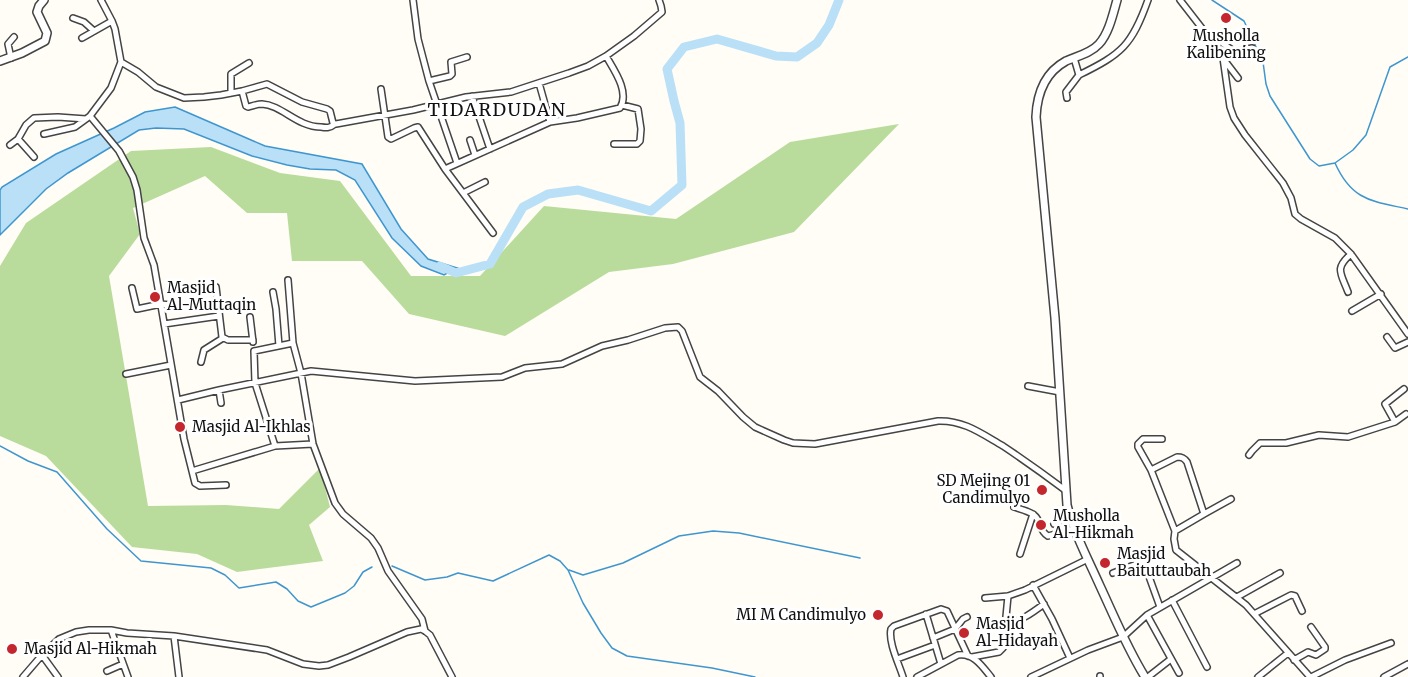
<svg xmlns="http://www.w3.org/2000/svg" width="1408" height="677" font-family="Merriweather,serif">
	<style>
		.forest { fill: #b9dc9c }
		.water { fill: #b9e0f7; stroke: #3f96cf; stroke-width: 1.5 }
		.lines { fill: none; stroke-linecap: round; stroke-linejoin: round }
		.stream { stroke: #3f96cf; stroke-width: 1.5 }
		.river { stroke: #b9e0f7; stroke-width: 9 }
		.minor-casing { stroke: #444; stroke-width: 8 }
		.tertiary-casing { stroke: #444; stroke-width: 10 }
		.minor { stroke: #fff; stroke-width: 5 }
		.tertiary { stroke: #fff; stroke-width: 7 }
		.poi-dot { fill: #c4262e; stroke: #fff; stroke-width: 2 }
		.labels { text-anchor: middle; stroke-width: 6; stroke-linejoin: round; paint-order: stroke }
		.poi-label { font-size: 15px; fill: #111; stroke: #fff; text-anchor: start }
		.quarter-label { font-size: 18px; letter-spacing: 1.5px; fill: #111; stroke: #fff }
	</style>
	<rect width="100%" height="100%" fill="#fffdf5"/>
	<path class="forest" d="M899 124 794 232 673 264 609 272 505 336 409 314 362 261H292L287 213H247L205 176 133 208 140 234 109 276 148 506 226 505 279 509 320 468 330 507 309 525 323 561 237 572 197 554 132 547 46 456 0 436V266L26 223 131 151 211 147 280 173 340 181 411 276H480L544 206 676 219 790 142Z"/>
	<path class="water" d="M175 107 265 146 362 164 401 229 428 259 457 268 444 275 421 266 392 238 355 180 336 170 310 169 287 165 252 156 184 129 156 128 139 130 68 173 46 189 0 235V190L2 187 56 154 114 128 145 112Z"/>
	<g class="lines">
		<path class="stream" d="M1212 0 1244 21 1263 62 1266 84 1270 96 1310 159 1319 166 1335 163 1353 150 1366 135 1390 67 1408 57
			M1335 163C1352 201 1372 201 1408 209
			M0 446 28 461 57 472 107 529 141 561 211 568 225 575 239 588 276 582 287 589 298 601 311 607 345 593 354 586 363 572 372 567
			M392 566 425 580 447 577 458 573 493 581 549 555 560 561 568 570 583 603 601 633 612 648 627 656 712 668 755 677
			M569 570 583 575 623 563 679 536 713 531 739 533 860 558"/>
		<path class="river" d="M440 266 456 273 490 264 523 207 548 194 578 190 651 211 682 185 680 123 674 101 667 69 684 47 717 39 776 56 797 57 817 43 829 25 839 0"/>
		<defs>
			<path id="minor" d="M101 0 112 21 115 29 121 62 138 72 156 87 184 98 204 97 221 95 242 91 267 84 302 102 327 109 330 111 333 123 336 124 413 110 466 97 511 92 569 73 588 66 606 56 634 36 662 12 661 6 659 0
				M413 0 418 39 429 81 457 163
				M1180 0 1215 45 1223 58 1230 107 1234 118 1245 135 1283 183 1291 198 1295 214 1301 219 1335 238 1351 254 1408 334
				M73 18 84 22 94 31
				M1209 36 1218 40 1235 52 1252 48
				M82 38 112 21
				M11 58 8 44 14 37
				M1225 61 1238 78
				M1079 75C1122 54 1132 45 1148 0
				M429 81 450 76 452 74 451 62 467 57
				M539 83 550 122
				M381 89 388 137 391 139 414 128 418 127 445 169 550 122 577 118 620 108C630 92 614 70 606 56
				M242 91 246 106 248 107C252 106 257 104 262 104 282 105 297 127 321 127 327 128 330 128 335 124
				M231 93V74L249 63
				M472 96 490 149
				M1067 98 1066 92 1079 75 1074 58
				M90 116 119 151 133 177 137 190 144 238 154 265 184 439 195 483 200 486 226 485
				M44 134 75 127 86 119
				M18 139 34 157
				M470 140 475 155
				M614 144H637L640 141 641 129 638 109 622 105
				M10 145 18 139 26 125 34 118 58 117 86 119 90 116 111 88 121 62
				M445 169 493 233
				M463 193 485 182
				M288 280 293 343 254 351 255 383 275 446 313 444
				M216 287 222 337 228 340H253
				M132 288 137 309 161 304 180 306
				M273 292 276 309 279 346
				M1348 292C1341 273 1334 269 1351 254
				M1352 311 1381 294
				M250 317 253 342
				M164 324 219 316
				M1387 337 1395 348 1408 342
				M293 343 301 373 313 444 335 503 343 514 371 538 378 548 388 571 422 619 425 631
				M201 362 204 350 223 338
				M126 374 171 365
				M1028 386 1060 392
				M219 390 221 403
				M178 400 219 390 311 371 415 381 502 377 525 368 562 364 602 346 628 340 665 328 678 327 682 331 700 377 718 391 743 417 755 427 784 440 793 443 815 444 938 421C964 420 982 434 1003 446 1024 460 1045 475 1065 490
				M1395 422 1385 404 1404 389
				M1249 455 1252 451 1260 443H1286L1319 435 1348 437 1395 422 1406 414
				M1151 470 1138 447V444L1143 439H1162
				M192 471 275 446
				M1014 507C1020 509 1029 511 1034 515 1042 521 1038 530 1048 536L1074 529
				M1204 514 1231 499
				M1054 524 1069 517
				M1175 531 1151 470 1177 457C1182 457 1184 458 1187 462L1204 514 1175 531 1174 539 1176 550 1246 605 1310 677
				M1020 554 1033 514
				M1113 573 1142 562 1147 571 1160 607
				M1033 585 1052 619 1070 658
				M1237 597 1280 573
				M985 598 1008 596 1025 590 1088 559
				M1172 600 1207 667
				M926 614 941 664
				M1254 614 1291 595 1295 596 1302 611
				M1147 615 1179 673
				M1004 624C1020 622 1032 613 1044 604
				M111 630 128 677
				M174 636 179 677
				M933 638 955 629 963 619 967 617
				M42 655 58 677
				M972 657 999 652 1003 648 1008 596
				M897 659 935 645
				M1294 660 1308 652 1316 655 1325 649V647L1311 627
				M107 671 123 664
				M1100 676V677
				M23 677 42 655 59 639 76 632 89 630H111L127 633 174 636 267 650 303 664 319 666 328 665 349 657 407 632 421 629 425 631 430 635 452 677
				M903 677C899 664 888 642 891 629L894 626 941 609 947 611 968 656
				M917 677 958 655C974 653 982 666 991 677
				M1031 677 1088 650 1123 637 1147 615 1237 563
				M1148 677 1171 659
				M1258 677 1288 653
				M1311 677 1345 660 1391 643
				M1384 677 1408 664"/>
			<path id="tertiary" d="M1117 0C1113 14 1109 33 1099 44 1091 53 1077 56 1066 61 1044 73 1037 94 1036 117L1055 318 1067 505C1074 533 1088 559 1100 586 1114 616 1127 648 1145 677
				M0 61 22 53 45 41 47 33 37 12 39 6 44 0"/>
		</defs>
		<use href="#minor" class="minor-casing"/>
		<use href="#tertiary" class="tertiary-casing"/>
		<use href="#minor" class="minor"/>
		<use href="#tertiary" class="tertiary"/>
	</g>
	<g class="poi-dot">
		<circle cx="1226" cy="18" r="6"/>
		<circle cx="155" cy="297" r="6"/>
		<circle cx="180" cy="427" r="6"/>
		<circle cx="1042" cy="490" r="6"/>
		<circle cx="1041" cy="525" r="6"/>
		<circle cx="1105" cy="563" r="6"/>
		<circle cx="878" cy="615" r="6"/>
		<circle cx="964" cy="633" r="6"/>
		<circle cx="12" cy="649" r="6"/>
	</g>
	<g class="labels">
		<g class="poi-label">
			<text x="1226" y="41" text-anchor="middle">Musholla<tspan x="1226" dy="17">Kalibening</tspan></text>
			<text x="167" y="293">Masjid<tspan x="167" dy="17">Al-Muttaqin</tspan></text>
			<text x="192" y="432">Masjid Al-Ikhlas</text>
			<text x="1030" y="486" text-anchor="end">SD Mejing 01<tspan x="1030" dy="17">Candimulyo</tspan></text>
			<text x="1053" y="521">Musholla<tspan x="1053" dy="17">Al-Hikmah</tspan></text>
			<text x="1117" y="559">Masjid<tspan x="1117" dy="17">Baituttaubah</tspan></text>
			<text x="866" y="620" text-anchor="end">MI M Candimulyo</text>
			<text x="976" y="629">Masjid<tspan x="976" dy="17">Al-Hidayah</tspan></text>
			<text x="24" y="654">Masjid Al-Hikmah</text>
		</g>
		<g class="quarter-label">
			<text x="497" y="116">TIDARDUDAN</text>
		</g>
	</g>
</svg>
